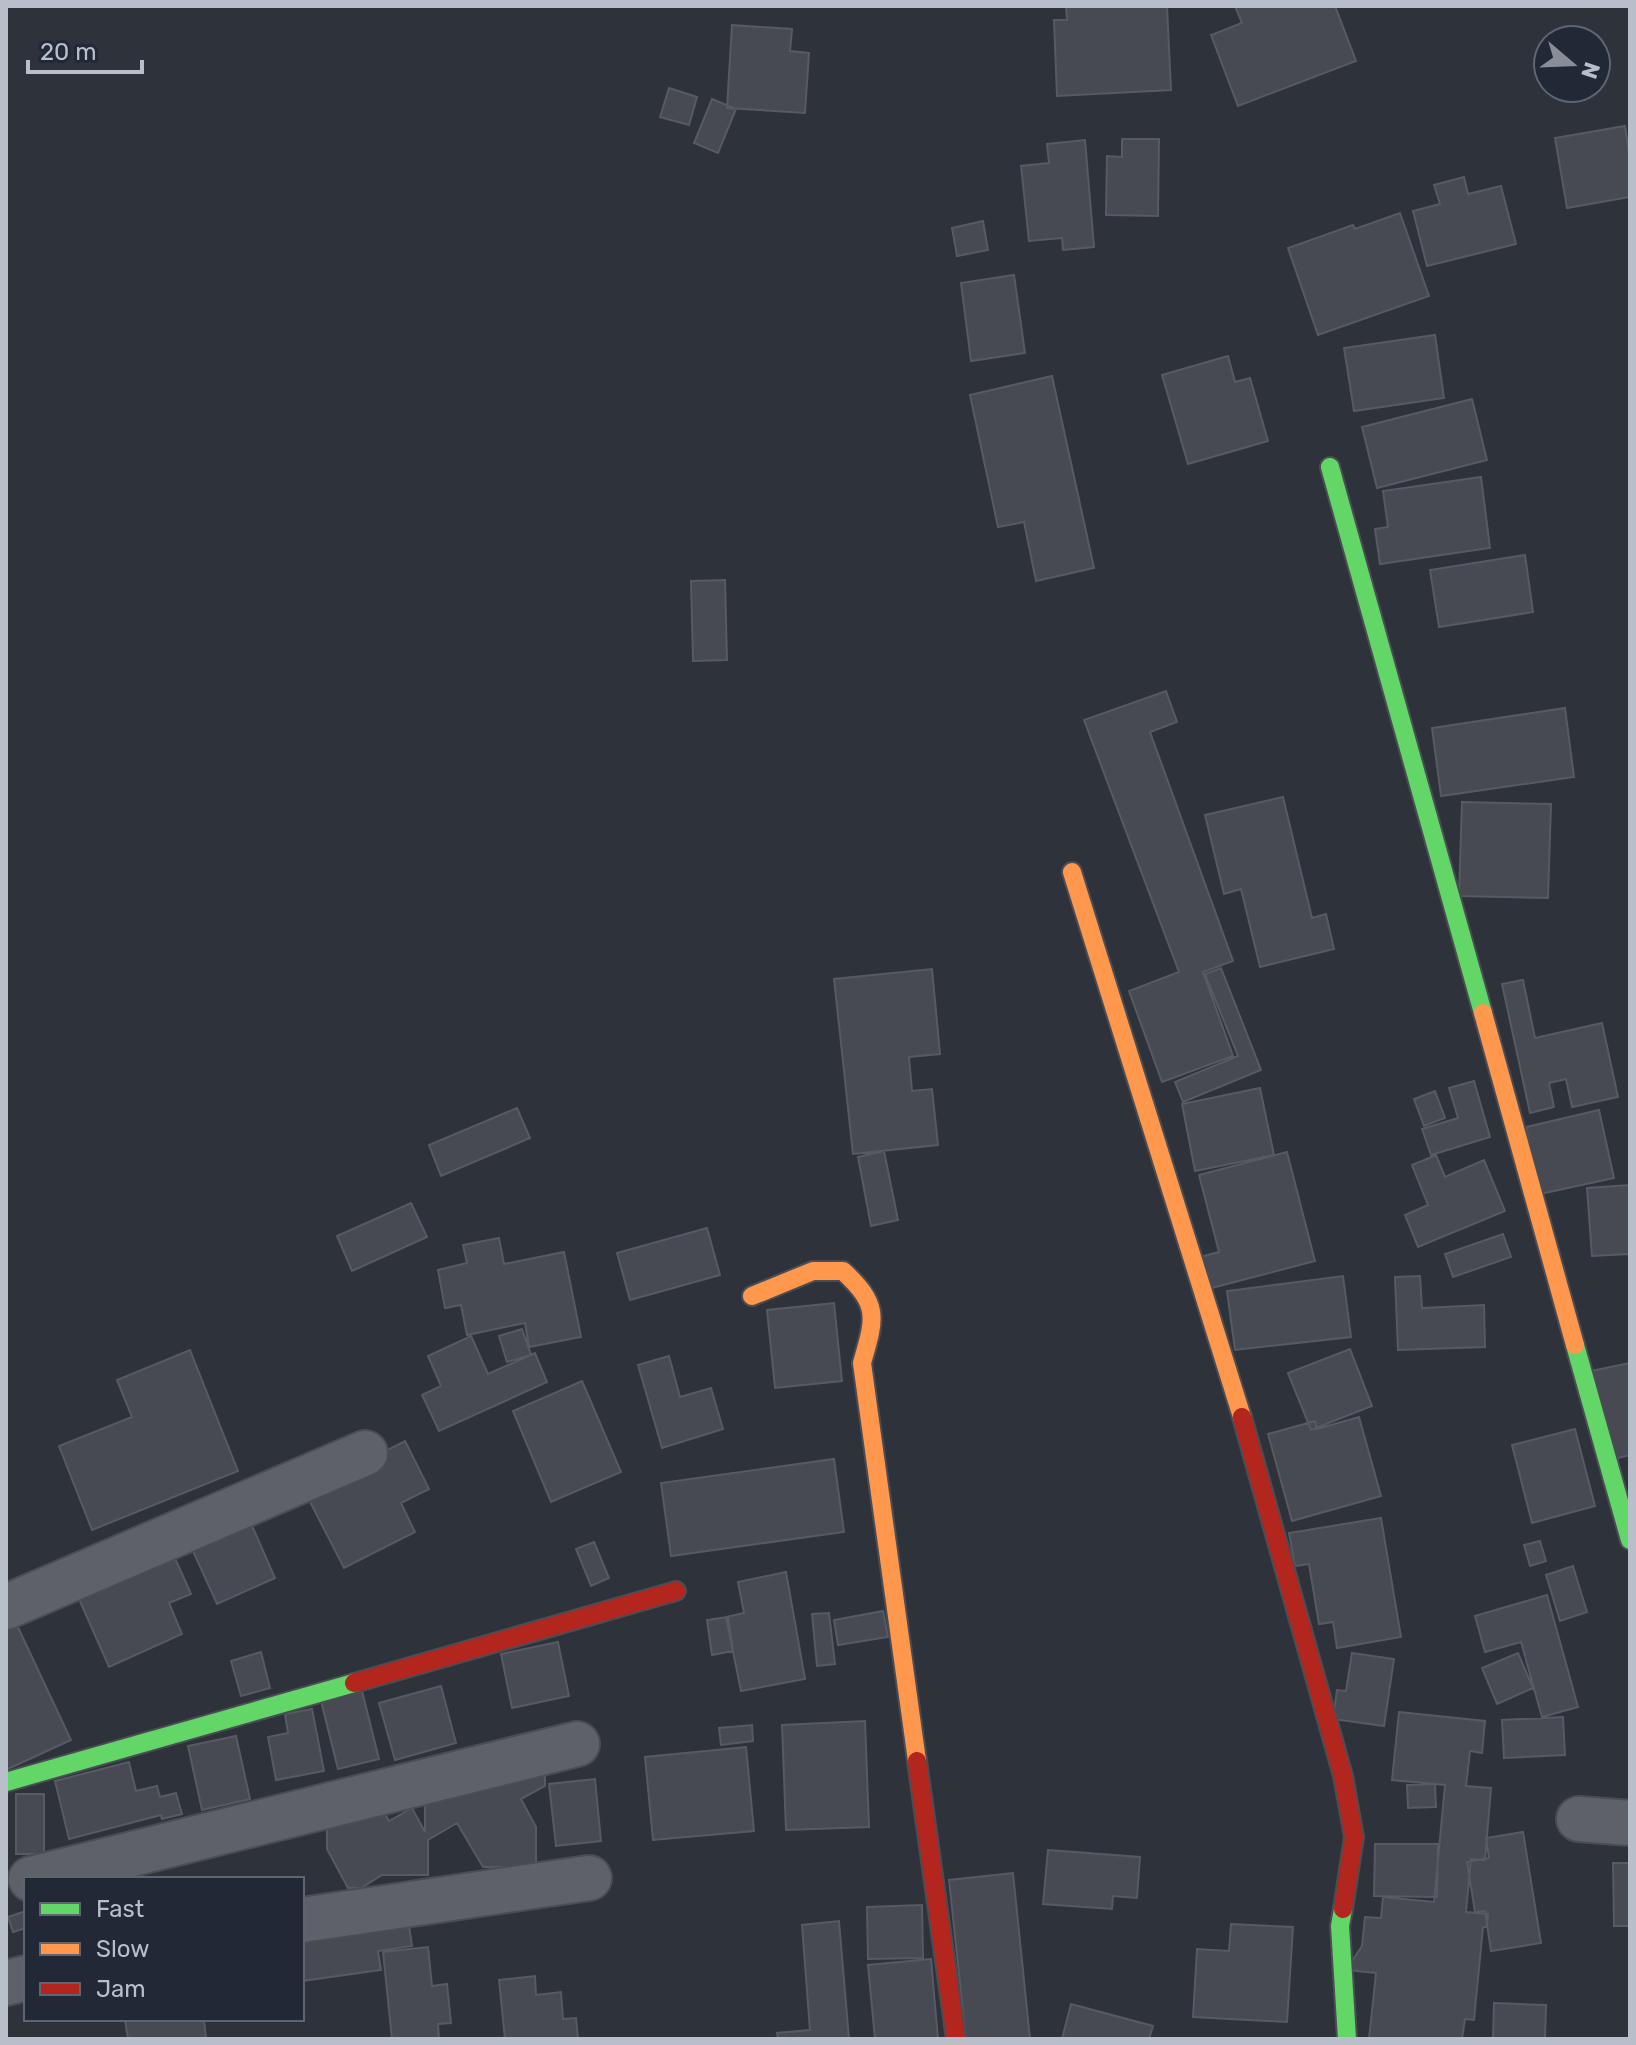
<svg xmlns="http://www.w3.org/2000/svg" width="1636" height="2045" font-family="Rubik,sans-serif">
	<style>
		.building { fill: #474a52; stroke: #565a63; stroke-width: 2 }
		.lines { fill: none; stroke-linecap: round; stroke-linejoin: round }
		.street-casing { stroke: #4a4d54; stroke-width: 48 }
		.fast-casing { stroke: #4a4d54; stroke-width: 22 }
		.slow-casing { stroke: #4a4d54; stroke-width: 22 }
		.jam-casing { stroke: #4a4d54; stroke-width: 22 }
		.street { stroke: #5e6169; stroke-width: 44 }
		.fast { stroke: #63d668; stroke-width: 18 }
		.slow { stroke: #ff974d; stroke-width: 18 }
		.jam { stroke: #b3261e; stroke-width: 18 }
	</style>
	<rect width="100%" height="100%" fill="#2e323b"/>
	<path class="building" d="M1066 6H1167L1171 90 1057 96 1054 20H1067Z
		M1235 6H1335L1356 61 1238 106 1211 35 1242 23Z
		M732 25 792 29 790 51 809 53 805 113 727 108Z
		M669 88 697 97 689 125 660 117Z
		M712 99 736 109 718 153 694 143Z
		M1625 126 1630 159V197L1567 208 1555 138Z
		M1122 139H1159L1158 216 1106 215 1107 156 1122 157Z
		M1085 140 1094 247 1063 250 1062 238 1029 241 1021 166 1049 163 1047 144Z
		M1464 177 1468 194 1501 186 1516 244 1427 266 1413 211 1440 204 1434 185Z
		M1400 213 1429 296 1318 335 1288 248 1353 225 1355 229Z
		M983 221 988 250 957 256 952 228Z
		M1014 275 1025 353 971 361 961 283Z
		M1435 335 1444 398 1354 411 1344 348Z
		M1228 356 1235 382 1250 378 1268 441 1188 464 1162 375Z
		M1052 376 1094 568 1036 581 1024 522 998 527 970 395Z
		M1472 399 1487 460 1377 488 1362 427Z
		M1481 477 1490 548 1380 564 1375 529 1388 527 1383 491Z
		M1525 555 1533 612 1439 627 1430 570Z
		M725 580 727 660 693 661 691 581Z
		M1166 691 1177 722 1150 732 1233 961 1203 972 1233 1056 1162 1082 1129 991 1179 972 1084 720Z
		M1565 708 1574 777 1441 796 1432 728Z
		M1283 797 1312 918 1326 914 1334 949 1260 967 1241 889 1224 894 1205 815Z
		M1462 802 1551 804 1548 898 1459 896Z
		M1221 968 1261 1070 1183 1102 1175 1082 1238 1056 1205 974Z
		M932 969 940 1054 909 1057 912 1091 932 1089 938 1145 853 1154 834 979Z
		M1523 980 1535 1038 1602 1023 1618 1097 1572 1107 1566 1079 1549 1083 1554 1107 1530 1113 1502 984Z
		M1474 1081 1490 1137 1431 1155 1422 1129 1458 1118 1449 1088Z
		M1260 1088 1274 1155 1195 1171 1182 1104Z
		M1435 1091 1445 1118 1424 1126 1414 1099Z
		M517 1108 530 1138 441 1176 429 1145Z
		M1599 1110 1614 1178 1540 1194 1526 1127Z
		M884 1151 898 1220 871 1226 858 1157Z
		M1287 1152 1315 1261 1208 1289 1200 1257 1219 1252 1199 1175Z
		M1436 1155 1445 1177 1484 1160 1505 1211 1418 1247 1405 1215 1428 1205 1412 1165Z
		M1630 1185V1254L1592 1256 1587 1188Z
		M411 1203 427 1237 352 1271 337 1236Z
		M707 1228 720 1275 630 1300 617 1253Z
		M1503 1234 1511 1257 1453 1277 1445 1254Z
		M499 1238 504 1264 564 1252 581 1337 529 1347 525 1323 467 1335 461 1305 445 1308 438 1270 467 1263 463 1245Z
		M1343 1276 1351 1337 1235 1350 1227 1291Z
		M1420 1276 1422 1308 1484 1305 1485 1347 1398 1350 1395 1277Z
		M834 1303 842 1381 775 1388 767 1310Z
		M522 1329 531 1355 507 1362 499 1336Z
		M471 1336 488 1374 535 1353 547 1382 439 1431 422 1395 441 1386 428 1356Z
		M1350 1349 1372 1406 1311 1430 1288 1373Z
		M190 1350 238 1471 92 1530 59 1446 132 1417 117 1380Z
		M669 1356 680 1397 711 1388 723 1429 662 1448 638 1365Z
		M1630 1363V1455L1610 1460 1591 1371Z
		M582 1381 621 1472 551 1502 513 1411Z
		M1359 1417 1381 1496 1292 1521 1268 1434 1315 1421 1317 1429Z
		M1575 1429 1595 1506 1532 1523 1512 1445Z
		M405 1441 429 1489 401 1503 415 1532 344 1568 305 1492Z
		M834 1459 844 1532 671 1556 661 1483Z
		M246 1512 275 1578 217 1604 187 1538Z
		M1381 1518 1401 1637 1337 1648 1333 1622 1319 1624 1309 1564 1295 1566 1289 1533Z
		M1540 1541 1546 1561 1530 1566 1524 1545Z
		M594 1542 609 1578 591 1586 576 1549Z
		M170 1547 191 1594 169 1603 182 1634 109 1667 75 1590Z
		M1573 1566 1587 1612 1560 1621 1546 1575Z
		M786 1572 805 1679 741 1691 726 1617 744 1613 738 1582Z
		M1547 1595 1578 1707 1542 1717 1521 1642 1485 1652 1475 1616Z
		M8 1606 71 1740 6 1770V1607Z
		M883 1611 888 1637 838 1645 834 1620Z
		M829 1613 835 1664 817 1666 812 1614Z
		M728 1617 733 1651 712 1655 707 1620Z
		M558 1642 569 1696 512 1708 501 1654Z
		M261 1652 270 1688 241 1696 231 1661Z
		M1352 1653 1394 1659 1384 1726 1333 1719 1337 1690 1346 1691Z
		M1518 1653 1533 1688 1497 1704 1482 1668Z
		M441 1686 456 1743 395 1760 379 1703Z
		M362 1691 379 1759 338 1769 321 1701Z
		M312 1709 324 1771 276 1780 268 1737 288 1733 285 1714Z
		M1399 1712 1485 1721 1482 1753 1470 1751 1466 1786 1491 1788 1485 1860 1471 1859 1466 1912 1488 1914 1487 1927H1483L1474 2020 1465 2019 1462 2039H1369L1376 1973 1346 1970 1362 1946 1365 1917 1381 1918 1383 1897 1434 1902 1445 1785 1392 1780Z
		M1563 1717 1565 1755 1504 1758 1502 1720Z
		M865 1721 869 1827 786 1830 782 1725Z
		M752 1725 753 1741 721 1745 719 1728Z
		M236 1736 250 1799 202 1810 188 1746Z
		M746 1747 754 1831 653 1840 645 1757Z
		M129 1762 136 1791 157 1786 160 1797 176 1793 182 1814 162 1819 161 1815 69 1839 55 1781Z
		M545 1772V1786L521 1799 536 1827V1867H483L457 1823 428 1840V1875H382L361 1888H348L327 1849V1822L379 1803 389 1821 412 1808 425 1832V1800Z
		M595 1779 601 1841 556 1846 549 1784Z
		M1435 1784 1436 1807 1408 1808 1407 1785Z
		M16 1794H44V1854H16Z
		M1523 1832 1541 1943 1491 1951 1485 1911 1475 1912 1467 1862 1489 1858 1486 1838Z
		M1375 1844H1438L1437 1897 1374 1896Z
		M1048 1850 1140 1857 1137 1898 1113 1896 1112 1909 1043 1904Z
		M1613 1863H1630V1926H1614Z
		M1013 1873 1030 2039H966L949 1880Z
		M922 1905 923 1958 868 1959 867 1907Z
		M26 1911V1928L13 1932 8 1917Z
		M407 1912 412 1946 378 1951 381 1970 302 1981V1928Z
		M839 1921 849 2039H778L777 2033 810 2030 802 1925Z
		M1231 1924 1293 1927 1287 2022 1193 2017 1197 1949 1229 1951Z
		M428 1947 432 1986 447 1984 451 2023 438 2024 439 2039H392L383 1952Z
		M931 1959 938 2039H875L868 1965Z
		M535 1976 536 1995 561 1992 563 2019 576 2018 578 2039H505L499 1980Z
		M1494 2003 1546 2005 1545 2039H1493Z
		M1071 2004 1153 2026 1149 2039H1062Z
		M134 2019H204L206 2039H128L125 2020Z"/>
	<g class="lines">
		<defs>
			<path id="street" d="M6 1607 365 1453
				M1579 1819 1630 1823
				M31 1879 577 1744
				M302 1920 589 1878
				M6 1983 26 1978"/>
			<path id="fast" d="M1330 467 1483 1013
				M1575 1345 1630 1540
				M6 1782 354 1683
				M1343 1909 1340 1926 1347 2039"/>
			<path id="slow" d="M1072 872 1242 1417
				M1483 1013 1575 1345
				M752 1296 813 1271H843C880 1305 875 1318 862 1363L917 1761"/>
			<path id="jam" d="M1242 1417 1343 1776 1354 1837 1343 1909
				M354 1683 676 1591
				M917 1761 956 2039"/>
		</defs>
		<use href="#street" class="street-casing"/>
		<use href="#fast" class="fast-casing"/>
		<use href="#slow" class="slow-casing"/>
		<use href="#jam" class="jam-casing"/>
		<use href="#street" class="street"/>
		<use href="#fast" class="fast"/>
		<use href="#slow" class="slow"/>
		<use href="#jam" class="jam"/>
	</g>
	<rect width="1636" height="2045" fill="none" stroke="#b9becb" stroke-width="16"/>
	<rect x="24" y="1877" width="280" height="144" fill="#212836" stroke="#5e6472" stroke-width="2"/>
	<rect x="40" y="1903" width="40" height="12" fill="#63d668" stroke="#5e6472" stroke-width="2"/>
	<text x="96" y="1917" font-size="24" fill="#b9becb">Fast</text>
	<rect x="40" y="1943" width="40" height="12" fill="#ff974d" stroke="#5e6472" stroke-width="2"/>
	<text x="96" y="1957" font-size="24" fill="#b9becb">Slow</text>
	<rect x="40" y="1983" width="40" height="12" fill="#b3261e" stroke="#5e6472" stroke-width="2"/>
	<text x="96" y="1997" font-size="24" fill="#b9becb">Jam</text>
	<g transform="translate(1572 64) rotate(109)"><circle r="38" fill="#212836" stroke="#5e6472" stroke-width="2"/>
	<path d="M0-6L14 30L0 20L-14 30Z" fill="#888d99"/>
	<text y="-12" font-size="22" font-weight="bold" text-anchor="middle" fill="#b9becb">N</text>
	</g>
	<path d="M28 60v12h114v-12" fill="none" stroke="#b9becb" stroke-width="4"/>
	<text x="40" y="60" font-size="24" fill="#b9becb" stroke="#212836" stroke-width="6" paint-order="stroke">20 m</text>
</svg>
